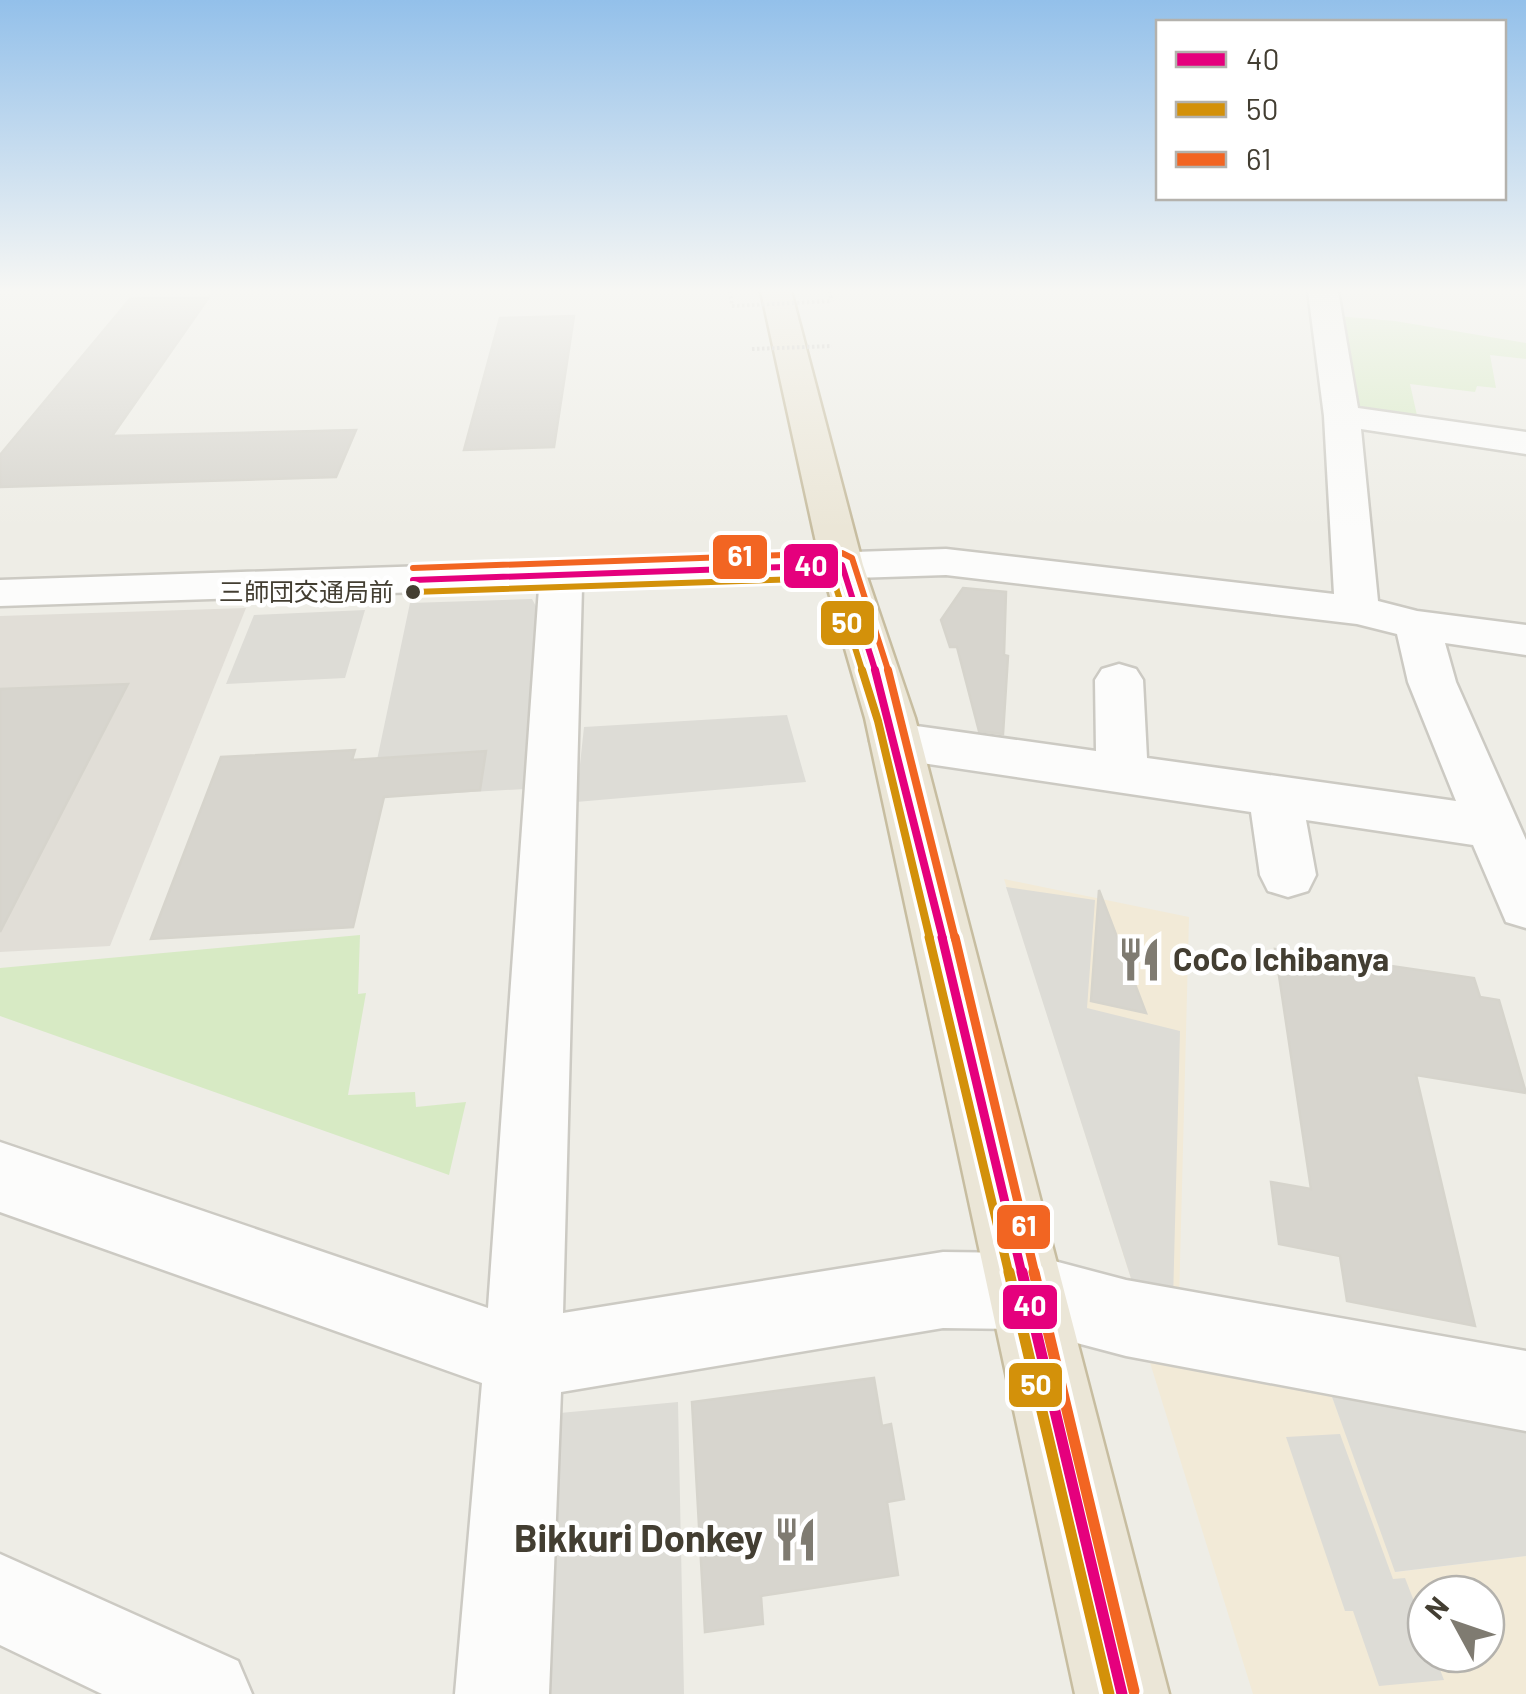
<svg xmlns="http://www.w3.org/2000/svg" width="1526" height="1694" font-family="Barlow,'Noto Sans JP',sans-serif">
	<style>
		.commercial { fill: #f2ead7; fill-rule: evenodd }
		.industrial { fill: #e1ded7 }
		.green { fill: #d7eac4 }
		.parking { fill: #dddcd6 }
		.building { fill: #d7d5ce; stroke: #d6d4cc; stroke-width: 2.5 }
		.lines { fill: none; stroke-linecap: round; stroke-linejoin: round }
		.minor-casing { stroke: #cccac3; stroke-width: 5 }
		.highway-casing { stroke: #c7bda0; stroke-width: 5 }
		.path { stroke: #cfcdc8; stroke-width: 4; stroke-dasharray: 2.5 2.5; stroke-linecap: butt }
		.minor { fill: #fcfcfb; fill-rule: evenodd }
		.highway { fill: #ebe6d7; fill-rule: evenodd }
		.path-bridge { stroke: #cfcdc8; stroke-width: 4; stroke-dasharray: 2.5 2.5; stroke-linecap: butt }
		.bus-1-far3-casing { stroke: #fff; stroke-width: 12 }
		.bus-1-far2-casing { stroke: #fff; stroke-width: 15 }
		.bus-1-far1-casing { stroke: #fff; stroke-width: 16 }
		.bus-1-casing { stroke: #fff; stroke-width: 19 }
		.bus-2-far3-casing { stroke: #fff; stroke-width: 12 }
		.bus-2-far2-casing { stroke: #fff; stroke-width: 15 }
		.bus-2-far1-casing { stroke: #fff; stroke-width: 16 }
		.bus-2-casing { stroke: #fff; stroke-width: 19 }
		.bus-3-far3-casing { stroke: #fff; stroke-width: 12 }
		.bus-3-far2-casing { stroke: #fff; stroke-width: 15 }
		.bus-3-far1-casing { stroke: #fff; stroke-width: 16 }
		.bus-3-casing { stroke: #fff; stroke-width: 19 }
		.bus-1-far3 { stroke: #e5007d; stroke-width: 6 }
		.bus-1-far2 { stroke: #e5007d; stroke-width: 8 }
		.bus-1-far1 { stroke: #e5007d; stroke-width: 9 }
		.bus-1 { stroke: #e5007d; stroke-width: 11 }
		.bus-2-far3 { stroke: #d3910a; stroke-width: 6 }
		.bus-2-far2 { stroke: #d3910a; stroke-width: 8 }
		.bus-2-far1 { stroke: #d3910a; stroke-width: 9 }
		.bus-2 { stroke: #d3910a; stroke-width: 11 }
		.bus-3-far3 { stroke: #f26522; stroke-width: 6 }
		.bus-3-far2 { stroke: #f26522; stroke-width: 8 }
		.bus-3-far1 { stroke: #f26522; stroke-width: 9 }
		.bus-3 { stroke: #f26522; stroke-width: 11 }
		.bus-dot { fill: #433e32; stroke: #fff; stroke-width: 4 }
		.labels { text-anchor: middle; stroke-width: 9; stroke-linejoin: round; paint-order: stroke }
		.far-bus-label { font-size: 25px; fill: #433e32; stroke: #fff; text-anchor: end }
		.poi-label { font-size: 32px; font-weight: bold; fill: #433e32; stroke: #fff; text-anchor: start }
		.near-poi-label { font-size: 38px; font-weight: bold; fill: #433e32; stroke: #fff; text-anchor: end }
		.line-badge { stroke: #fff; stroke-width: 4 }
		.badge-label { font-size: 28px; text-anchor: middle; font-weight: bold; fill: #fff }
	</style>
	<rect width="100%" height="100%" fill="#eeede6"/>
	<path class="commercial" d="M1004 879 1189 917 1179 1302 1135 1291Z
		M1147 1353 1327 1383 1396 1572 1526 1556V1694H1253ZM1426 1594H1486V1654H1426Z"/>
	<path class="industrial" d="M246 608 110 946 0 952V616Z"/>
	<path class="green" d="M1336 316 1395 321 1526 343V359L1490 355 1496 388 1477 386 1475 392 1410 384 1418 420 1362 412 1349 405Z
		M360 935 358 994 366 993 348 1095 415 1092 416 1107 466 1102 449 1175 0 1016V968Z"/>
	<path class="parking" d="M532 599 539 612 525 789 369 798 410 603Z
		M365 610 345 678 226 684 254 615Z
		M787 715 806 782 576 802 584 727Z
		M1006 887 1095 900 1087 1008 1180 1031 1173 1301 1135 1291Z
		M1327 1383 1526 1417V1556L1395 1572Z
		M678 1402 684 1694H547L560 1413Z
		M1340 1434 1393 1579 1405 1578 1426 1632V1654H1434L1444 1680 1379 1686 1353 1611H1345L1286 1437Z"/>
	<path class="building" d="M209 297 112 436 356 430 336 477 0 487V455L130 299Z
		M574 316 554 447 464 450 500 318Z
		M963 588 1006 592 1004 655 1008 656 1003 734 979 731 957 647H950L941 620Z
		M128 684 0 932V689Z
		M355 750 352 760 486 751 480 790 384 797 353 927 151 939 221 757Z
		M1099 890 1146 1013 1091 1001Z
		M1275 949 1474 978 1480 997 1499 1000 1526 1093 1416 1075 1475 1326 1347 1301 1340 1256 1279 1244 1271 1182 1311 1189Z
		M874 1378 882 1426 891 1424 904 1499 887 1502 898 1575 761 1596 763 1624 705 1632 692 1402Z"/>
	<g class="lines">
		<defs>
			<path id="minor" d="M1308 291H1338L1358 408 1526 432V454L1361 429 1378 601 1417 611 1526 625V655L1445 643 1456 682 1526 840V928L1506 922 1473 845 1306 820 1316 875 1308 891 1288 897 1268 891 1260 875 1251 812 895 759 877 754 870 741 877 728 895 723 1096 751 1095 680 1102 669 1119 664 1136 669 1143 680 1147 758 1456 801 1408 682 1397 634 1357 624 946 575 582 587 563 1313 943 1252 1024 1253 1126 1280 1526 1351V1431L1126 1356 1024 1329 943 1328 561 1392 549 1694H455L482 1383 0 1212V1142L488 1308 539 588 0 606V580L946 549 1334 594 1324 416Z
				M0 1554 238 1661 252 1694H102L0 1645Z"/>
			<path id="highway" d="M761 291H791L863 565 915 718 1169 1694H1075L865 718 821 565Z"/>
		</defs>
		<use href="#minor" class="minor-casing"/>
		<use href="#highway" class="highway-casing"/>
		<path class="path" d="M730 291 732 306
			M829 291 832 301"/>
		<use href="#minor" class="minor"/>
		<use href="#highway" class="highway"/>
		<path class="path-bridge" d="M732 306 832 301
			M752 349 832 346"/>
		<defs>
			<path id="bus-1-far3" d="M413 580 842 565 876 673"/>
			<path id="bus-1-far2" d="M875 670 943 939"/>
			<path id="bus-1-far1" d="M942 937 1022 1274"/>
			<path id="bus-1" d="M1022 1272 1122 1694"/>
			<path id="bus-2-far3" d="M413 592 833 578 863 673"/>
			<path id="bus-2-far2" d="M862 670 878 721 930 939"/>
			<path id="bus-2-far1" d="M929 937 1009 1274"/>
			<path id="bus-2" d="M1009 1272 1109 1694"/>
			<path id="bus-3-far3" d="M413 568 842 553 852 558 889 673"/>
			<path id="bus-3-far2" d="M888 670 955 939"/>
			<path id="bus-3-far1" d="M955 937 1035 1274"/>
			<path id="bus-3" d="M1034 1272 1134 1691"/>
		</defs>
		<use href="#bus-1-far3" class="bus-1-far3-casing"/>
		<use href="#bus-1-far2" class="bus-1-far2-casing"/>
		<use href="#bus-1-far1" class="bus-1-far1-casing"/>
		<use href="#bus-1" class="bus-1-casing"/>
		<use href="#bus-2-far3" class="bus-2-far3-casing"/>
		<use href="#bus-2-far2" class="bus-2-far2-casing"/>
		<use href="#bus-2-far1" class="bus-2-far1-casing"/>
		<use href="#bus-2" class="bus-2-casing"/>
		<use href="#bus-3-far3" class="bus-3-far3-casing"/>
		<use href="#bus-3-far2" class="bus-3-far2-casing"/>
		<use href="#bus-3-far1" class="bus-3-far1-casing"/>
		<use href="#bus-3" class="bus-3-casing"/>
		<use href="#bus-1-far3" class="bus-1-far3"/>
		<use href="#bus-1-far2" class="bus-1-far2"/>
		<use href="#bus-1-far1" class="bus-1-far1"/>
		<use href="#bus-1" class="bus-1"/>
		<use href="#bus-2-far3" class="bus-2-far3"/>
		<use href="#bus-2-far2" class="bus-2-far2"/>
		<use href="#bus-2-far1" class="bus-2-far1"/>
		<use href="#bus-2" class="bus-2"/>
		<use href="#bus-3-far3" class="bus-3-far3"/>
		<use href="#bus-3-far2" class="bus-3-far2"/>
		<use href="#bus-3-far1" class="bus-3-far1"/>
		<use href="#bus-3" class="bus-3"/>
	</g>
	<linearGradient id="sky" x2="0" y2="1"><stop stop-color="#93c0ea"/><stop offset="0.55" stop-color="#f7f7f4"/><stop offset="1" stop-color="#f7f7f4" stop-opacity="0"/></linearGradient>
	<rect width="1526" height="529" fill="url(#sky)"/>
	<defs>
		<symbol id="restaurant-bare" viewBox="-9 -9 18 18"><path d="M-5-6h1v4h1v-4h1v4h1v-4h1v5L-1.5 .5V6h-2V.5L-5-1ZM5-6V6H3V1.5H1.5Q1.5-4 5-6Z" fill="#7f7b71" stroke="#fff" stroke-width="2.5" paint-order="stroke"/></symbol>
	</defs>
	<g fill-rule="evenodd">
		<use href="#restaurant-bare" x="1108" y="928" width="63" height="63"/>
		<use href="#restaurant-bare" x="764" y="1508" width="63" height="63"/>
	</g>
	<circle class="bus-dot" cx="413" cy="592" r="9"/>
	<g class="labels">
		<g class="far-bus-label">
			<text x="394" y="601">三師団交通局前</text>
		</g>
		<g class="poi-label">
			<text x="1173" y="971">CoCo Ichibanya</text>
		</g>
		<g class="near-poi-label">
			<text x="763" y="1552">Bikkuri Donkey</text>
		</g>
	</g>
	<g class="line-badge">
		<rect x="711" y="533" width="58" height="48" rx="10" fill="#f26522"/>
		<rect x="782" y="542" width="58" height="48" rx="10" fill="#e5007d"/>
		<rect x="819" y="599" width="57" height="48" rx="10" fill="#d3910a"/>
		<rect x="995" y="1203" width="57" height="48" rx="10" fill="#f26522"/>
		<rect x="1001" y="1283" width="58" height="48" rx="10" fill="#e5007d"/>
		<rect x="1007" y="1361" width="57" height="48" rx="10" fill="#d3910a"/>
	</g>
	<g class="badge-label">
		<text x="740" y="566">61</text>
		<text x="811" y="576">40</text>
		<text x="847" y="633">50</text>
		<text x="1024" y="1236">61</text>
		<text x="1030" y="1316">40</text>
		<text x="1036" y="1395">50</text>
	</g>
	<rect x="1156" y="20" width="350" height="180" fill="#ffffff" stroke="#b4b2ad" stroke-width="2.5"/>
	<rect x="1176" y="52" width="50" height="15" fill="#e5007d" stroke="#b4b2ad" stroke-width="2.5"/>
	<text x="1246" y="70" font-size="30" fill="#433e32">40</text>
	<rect x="1176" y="102" width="50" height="15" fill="#d3910a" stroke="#b4b2ad" stroke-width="2.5"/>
	<text x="1246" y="120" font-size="30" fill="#433e32">50</text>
	<rect x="1176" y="152" width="50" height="15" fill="#f26522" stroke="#b4b2ad" stroke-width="2.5"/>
	<text x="1246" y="170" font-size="30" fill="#433e32">61</text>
	<g transform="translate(1456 1624) rotate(310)"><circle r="48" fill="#ffffff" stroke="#b4b2ad" stroke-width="2.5"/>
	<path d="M0-8L18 38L0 25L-18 38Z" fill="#7f7b71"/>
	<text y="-15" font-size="28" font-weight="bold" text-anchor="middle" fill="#433e32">N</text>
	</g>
</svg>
